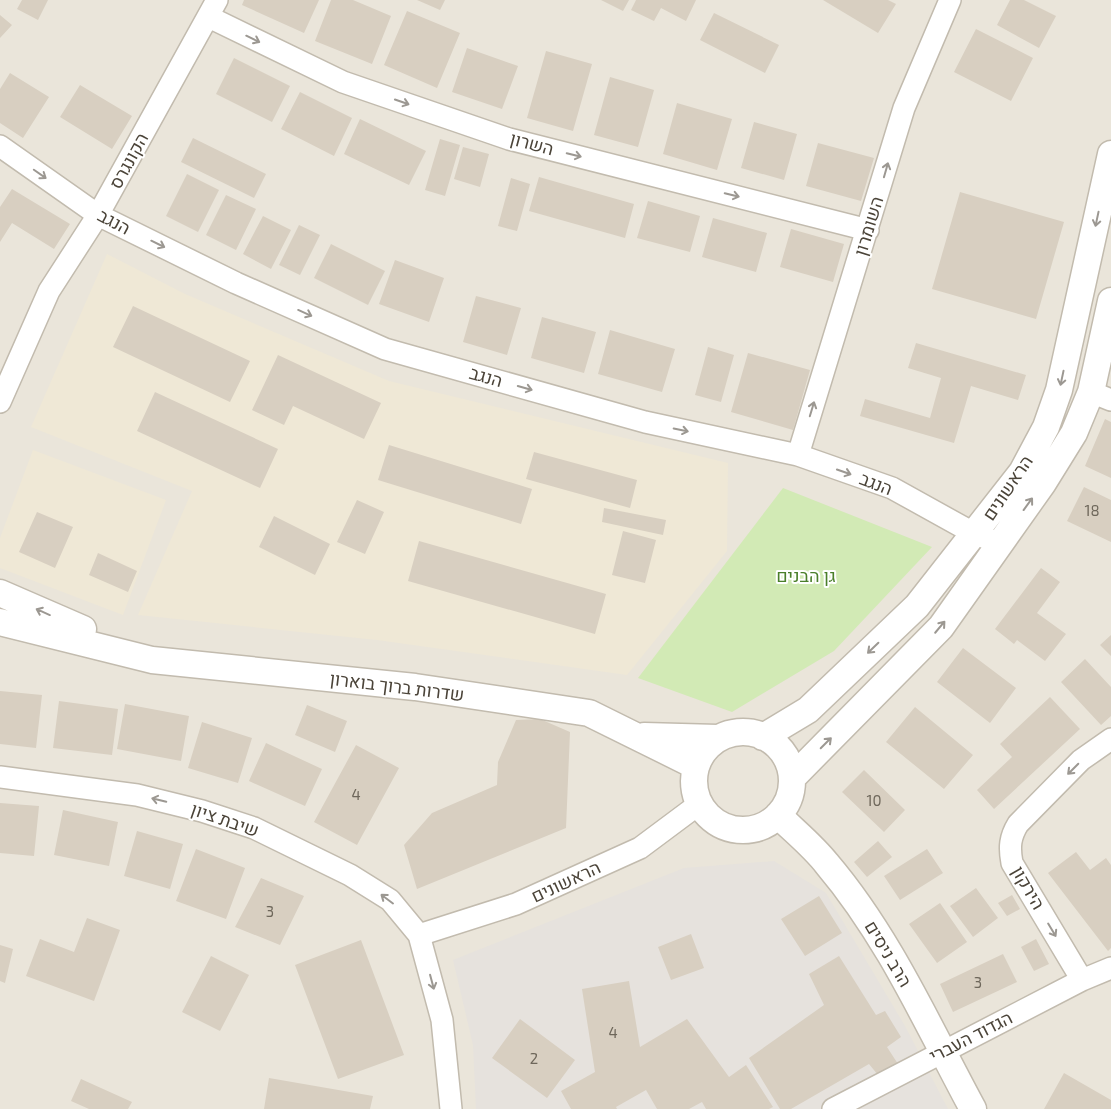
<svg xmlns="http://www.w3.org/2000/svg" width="1111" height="1109" font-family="'Exo 2',Heebo,sans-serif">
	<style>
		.residential { fill: #eae5da }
		.industrial { fill: #e6e2dd }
		.education { fill: #efe8d6 }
		.green { fill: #d2eab5 }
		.building { fill: #d8cfc1 }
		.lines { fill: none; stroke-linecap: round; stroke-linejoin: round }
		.minor-casing { stroke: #c2bbae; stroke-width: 24 }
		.tertiary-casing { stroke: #c2bbae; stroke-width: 29 }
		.minor { stroke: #fff; stroke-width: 21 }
		.tertiary { stroke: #fff; stroke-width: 26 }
		.oneway { stroke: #9c9892 }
		.labels { text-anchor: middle; stroke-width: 4; stroke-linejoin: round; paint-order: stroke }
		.number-label { font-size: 15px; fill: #6e675b }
		.street-label { font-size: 18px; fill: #4b4439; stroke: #fff }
		.park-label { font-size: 18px; fill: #4a7f2a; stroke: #fff }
	</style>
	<rect width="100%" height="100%" fill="#f6f3ec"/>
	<path class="residential" d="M0 0H1111V1109H0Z"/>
	<path class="industrial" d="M774 861 826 893 905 1026 948 1109H476L473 1045 453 960 684 868Z"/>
	<path class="education" d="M107 254 185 294 389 381 728 463 727 551 627 675 377 640 138 615 192 491 31 427Z
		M33 450 166 500 123 615 0 568V538Z"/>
	<path class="green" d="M783 488 932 547 834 651 732 712 638 678Z"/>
	<path class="building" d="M22 0H48L38 20 17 9Z
		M244 0H319L304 33 242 5Z
		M331 0H353L391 16 372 64 315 41Z
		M417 0H445L440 10Z
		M601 0H629L623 11Z
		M636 0H696L686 21 661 8 654 21 631 10Z
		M823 0H888L896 4 878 33Z
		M1010 0H1024L1056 16 1039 48 997 25Z
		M407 11 460 33 437 88 384 65Z
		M714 13 779 45 765 73 700 40Z
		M0 15 12 25 0 38Z
		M976 29 1033 58 1011 101 954 72Z
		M467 48 518 66 502 109 452 92Z
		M546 51 592 64 573 131 527 118Z
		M234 58 290 86 272 122 216 94Z
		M10 73 49 97 23 138 0 123V89Z
		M610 77 654 90 638 147 594 135Z
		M80 85 132 116 112 149 60 117Z
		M300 92 352 118 334 156 281 129Z
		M677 103 732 119 717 170 663 154Z
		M360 119 426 151 409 185 344 154Z
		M754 122 797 134 784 180 741 168Z
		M193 138 266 174 254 198 181 162Z
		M440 139 460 145 445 196 425 190Z
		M818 143 874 158 861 201 806 186Z
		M463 147 489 154 480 187 454 179Z
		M187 174 219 190 198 232 166 216Z
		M539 177 634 204 625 238 529 211Z
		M511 178 530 184 517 231 498 226Z
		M12 189 70 224 54 249 12 223 0 242V207Z
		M960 192 1064 222 1036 319 932 289Z
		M226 195 256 209 236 250 206 235Z
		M648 201 700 216 690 252 637 238Z
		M263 216 291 230 271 269 243 254Z
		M713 218 767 233 756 272 702 257Z
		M299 225 320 235 300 275 279 265Z
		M791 229 844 244 833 282 780 267Z
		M331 244 385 271 368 305 314 278Z
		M395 260 444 278 429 322 379 304Z
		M476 296 521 308 507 355 463 342Z
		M133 306 250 361 230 402 113 347Z
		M542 317 596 332 584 373 531 358Z
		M610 330 675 349 662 392 598 374Z
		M916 343 1026 375 1018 400 971 386 954 443 860 416 865 399 930 418 941 378 908 368Z
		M708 347 734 355 721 402 695 395Z
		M748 353 810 370 793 430 731 412Z
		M278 355 381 403 364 439 293 406 284 425 252 410Z
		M155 392 278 449 260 488 137 431Z
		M1105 419 1111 422V478L1085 466Z
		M389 445 532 489 521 524 378 480Z
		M534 452 637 480 630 508 526 479Z
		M1084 487 1111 500V542L1067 521Z
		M357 500 384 512 365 554 337 542Z
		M604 508 666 520 663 535 602 522Z
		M37 512 73 527 55 568 19 552Z
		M274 516 330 544 315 575 259 547Z
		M623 531 656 540 645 583 612 575Z
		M419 541 606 594 595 634 408 581Z
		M98 553 137 571 128 592 89 575Z
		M1041 568 1060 582 1037 613 1066 634 1045 661 1017 640 1014 644 995 629Z
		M1111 635V656L1100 645Z
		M963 648 1016 688 990 723 937 682Z
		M1085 659 1111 687V716L1101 725 1061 682Z
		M0 691 42 695 36 748 0 744Z
		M1050 697 1080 729 994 809 977 790 1012 757 1000 744Z
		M59 701 118 709 112 755 53 748Z
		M125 704 189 716 181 761 117 749Z
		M307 705 347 721 335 752 295 735Z
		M915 707 973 755 944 789 886 742Z
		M540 719 570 732 566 828 417 889 404 845 432 813 497 785 498 762 516 720Z
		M202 722 252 738 238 783 188 768Z
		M266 743 322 769 305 806 249 781Z
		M356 745 399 768 357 845 314 822Z
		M864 770 905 810 884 832 842 792Z
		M0 803 39 806 34 856 0 853Z
		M63 810 118 822 109 866 54 855Z
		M137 831 183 844 170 889 124 876Z
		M878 841 892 857 867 877 854 862Z
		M196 849 245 868 226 919 176 901Z
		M927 849 943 873 900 900 884 876Z
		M1076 852 1090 870 1106 858 1111 865V948L1108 951 1048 873Z
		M261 878 304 896 280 945 235 927Z
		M976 888 998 918 973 937 950 906Z
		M1012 895 1020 909 1007 916 998 903Z
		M819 896 842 933 805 956 781 919Z
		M940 903 967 942 937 963 909 924Z
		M87 918 120 930 94 1001 26 976 40 939 74 952Z
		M691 934 704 968 671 980 658 947Z
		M1036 939 1049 964 1034 971 1021 947Z
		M361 940 404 1055 338 1079 295 965Z
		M0 945 13 949 5 983 0 981Z
		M1003 954 1017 982 953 1012 940 984Z
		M211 956 249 975 220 1031 182 1012Z
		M839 956 876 1015 885 1011 901 1037 887 1047 898 1064 878 1075 869 1064 791 1109H780L749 1058 824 1005 809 974Z
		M629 981 640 1047 687 1019 729 1077 746 1065 773 1107 769 1109H706L702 1102 689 1109H657L646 1090 616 1107 617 1109H571L561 1091 595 1072 582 989Z
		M520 1019 575 1060 547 1098 492 1058Z
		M1064 1073 1111 1100V1109H1044Z
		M269 1078 373 1096 370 1109H264Z
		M81 1079 132 1102 128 1109H89L71 1101Z"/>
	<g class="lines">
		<defs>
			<path id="minor" d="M209 17 343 82 509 139 868 230
				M0 146 98 215 236 283 385 349 645 422 798 455 892 488 975 534 999 543
				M1091 392 1111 400
				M0 402 49 291 98 215 217 0
				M798 455 904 108 950 0
				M0 777 137 795 202 811 254 828 350 875 390 900 419 935 442 1020 451 1109
				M419 935 516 904 640 848 699 804
				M1082 980 1012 863C1009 847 1010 837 1018 824L1081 760 1111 739
				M833 1109 1082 980 1111 968"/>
			<path id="tertiary" d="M0 593 83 629
				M0 622 152 660 415 687 589 713 696 766
				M694 781a49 49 0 1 1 98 0a49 49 0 1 1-98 0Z
				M644 736 718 738
				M763 737 808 710 917 606 1022 472 1046 427 1059 390 1111 154
				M792 778 941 627 1043 483 1074 433 1091 392 1111 301
				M778 815C794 831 813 846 827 864 889 937 928 1026 973 1109"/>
		</defs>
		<use href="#minor" class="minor-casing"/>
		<use href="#tertiary" class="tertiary-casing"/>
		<use href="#minor" class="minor"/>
		<use href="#tertiary" class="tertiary"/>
	</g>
	<defs><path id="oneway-shaft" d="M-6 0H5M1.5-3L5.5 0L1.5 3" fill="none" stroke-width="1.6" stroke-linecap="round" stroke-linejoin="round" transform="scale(1.25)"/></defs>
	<g class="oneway">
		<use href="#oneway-shaft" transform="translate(253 39) rotate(26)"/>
		<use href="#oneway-shaft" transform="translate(402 102) rotate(19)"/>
		<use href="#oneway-shaft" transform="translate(574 155) rotate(14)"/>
		<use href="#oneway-shaft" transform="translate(886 170) rotate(-74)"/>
		<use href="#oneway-shaft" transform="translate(40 174) rotate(35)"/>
		<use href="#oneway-shaft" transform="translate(732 195) rotate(14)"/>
		<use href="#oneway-shaft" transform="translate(1097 219) rotate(102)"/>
		<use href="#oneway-shaft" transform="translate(158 244) rotate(26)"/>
		<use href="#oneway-shaft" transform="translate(305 313) rotate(24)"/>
		<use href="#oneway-shaft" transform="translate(1062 378) rotate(102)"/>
		<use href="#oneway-shaft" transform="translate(525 388) rotate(16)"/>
		<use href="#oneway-shaft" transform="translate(812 409) rotate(-73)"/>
		<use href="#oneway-shaft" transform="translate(681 430) rotate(12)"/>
		<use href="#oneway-shaft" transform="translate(844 472) rotate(19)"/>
		<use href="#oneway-shaft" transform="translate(1028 504) rotate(-54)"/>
		<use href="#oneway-shaft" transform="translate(43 612) rotate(-156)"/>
		<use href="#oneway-shaft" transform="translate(940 627) rotate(-50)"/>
		<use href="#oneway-shaft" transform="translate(873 648) rotate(136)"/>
		<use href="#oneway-shaft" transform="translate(826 743) rotate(-45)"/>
		<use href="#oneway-shaft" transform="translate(1073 769) rotate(135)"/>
		<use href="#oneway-shaft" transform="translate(159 800) rotate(-166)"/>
		<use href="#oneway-shaft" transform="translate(387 899) rotate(-143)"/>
		<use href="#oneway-shaft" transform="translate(1052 930) rotate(59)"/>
		<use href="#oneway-shaft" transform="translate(432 982) rotate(75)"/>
	</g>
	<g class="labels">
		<g class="number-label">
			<text x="1092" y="516">18</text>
			<text x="356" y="800">4</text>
			<text x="874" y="806">10</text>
			<text x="270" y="917">3</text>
			<text x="978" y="988">3</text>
			<text x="613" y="1038">4</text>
			<text x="534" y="1064">2</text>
		</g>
		<g class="street-label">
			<text transform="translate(532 144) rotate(15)" y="6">השרון</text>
			<text transform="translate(129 161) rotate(-61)" y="6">הקונגרס</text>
			<text transform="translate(114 222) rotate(28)" y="6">הנגב</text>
			<text transform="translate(869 226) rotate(-73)" y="6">השומרון</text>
			<text transform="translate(486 377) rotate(16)" y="6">הנגב</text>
			<text transform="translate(876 484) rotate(21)" y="6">הנגב</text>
			<text transform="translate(1008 488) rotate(-56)" y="6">הראשונים</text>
			<text transform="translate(397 687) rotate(7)" y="6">שדרות ברוך בוארון</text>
			<text transform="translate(225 820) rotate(19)" y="6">שיבת ציון</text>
			<text transform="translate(566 882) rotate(-25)" y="6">הראשונים</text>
			<text transform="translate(1028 888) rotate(60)" y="6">הירקון</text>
			<text transform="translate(888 954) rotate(59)" y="6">הרב ניסים</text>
			<text transform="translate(971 1037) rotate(-27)" y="6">הגדוד העברי</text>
		</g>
		<g class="park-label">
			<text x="806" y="582">גן הבנים</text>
		</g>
	</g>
</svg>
